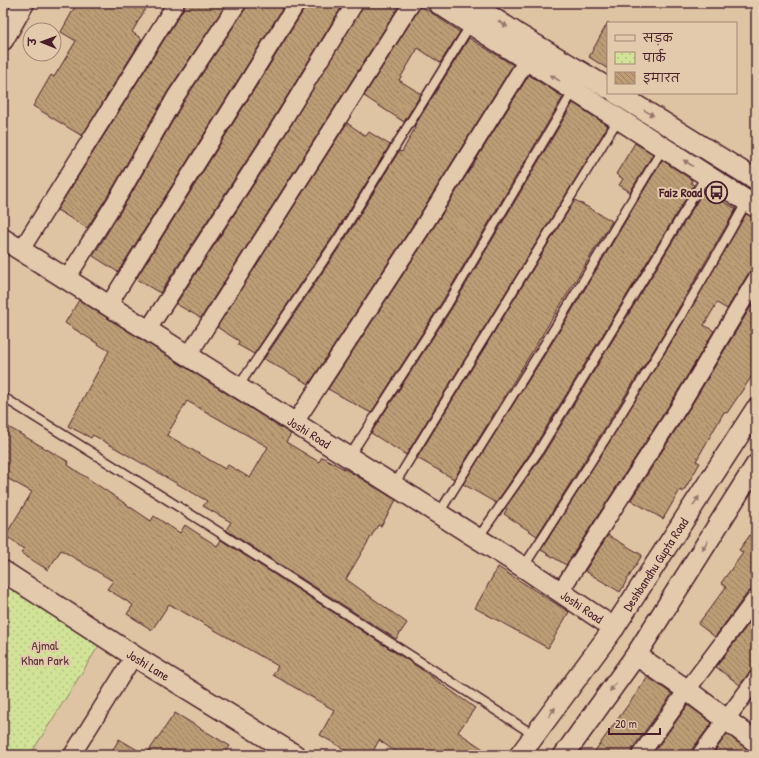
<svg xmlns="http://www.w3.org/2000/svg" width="759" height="758" font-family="'Patrick Hand','Playpen Sans Deva',sans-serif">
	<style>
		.park { fill: url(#park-dots); stroke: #8e8161 }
		.building { fill: url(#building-back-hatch); stroke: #4a1f2b; fill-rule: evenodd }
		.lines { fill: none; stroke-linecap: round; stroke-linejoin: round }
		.service-casing { stroke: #4a1f2b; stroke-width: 11 }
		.minor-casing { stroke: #4a1f2b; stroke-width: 19 }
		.tertiary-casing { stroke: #4a1f2b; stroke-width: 23 }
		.service { stroke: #e4caac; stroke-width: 8 }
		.minor { stroke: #e4caac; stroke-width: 16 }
		.tertiary { stroke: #e4caac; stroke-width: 20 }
		.oneway { fill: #97746c }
		.labels { text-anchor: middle; stroke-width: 4; stroke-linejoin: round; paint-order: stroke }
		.poi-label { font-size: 13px; font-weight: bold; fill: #4a1f2b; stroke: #e4caac; text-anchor: end }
		.street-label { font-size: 13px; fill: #4a1f2b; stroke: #e4caac }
		.park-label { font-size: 13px; fill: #583336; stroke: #e4caac }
	</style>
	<defs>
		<pattern id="park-dots" width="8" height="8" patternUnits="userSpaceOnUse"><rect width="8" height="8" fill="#d1e397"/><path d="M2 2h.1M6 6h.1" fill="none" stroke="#b5c282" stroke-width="1.8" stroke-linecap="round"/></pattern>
		<pattern id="building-back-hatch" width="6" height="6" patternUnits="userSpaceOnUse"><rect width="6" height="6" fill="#bc9d76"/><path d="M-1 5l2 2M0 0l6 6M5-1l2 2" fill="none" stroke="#9b7f61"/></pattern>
	</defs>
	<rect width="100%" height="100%" fill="#dfc4a3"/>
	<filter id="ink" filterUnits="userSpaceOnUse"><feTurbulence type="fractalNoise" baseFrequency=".025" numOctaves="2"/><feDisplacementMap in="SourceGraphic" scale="8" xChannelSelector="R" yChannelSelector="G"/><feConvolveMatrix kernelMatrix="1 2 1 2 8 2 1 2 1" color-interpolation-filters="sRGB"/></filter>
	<g filter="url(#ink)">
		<path class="park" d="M3 578 103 639 30 755H3Z"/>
		<path class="building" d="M77 3H149L132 32 142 39 82 136 33 106 51 75 54 77 76 41 61 32Z
			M185 3H227L168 91 114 186 87 228 57 210 184 8Z
			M247 3H286L118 272 93 256 130 196 184 101 246 8Z
			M306 3H344L262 137 160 293 136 279 305 8Z
			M364 3H401L201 318 176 304 278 147Z
			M421 6 460 32 440 63 418 48 399 80 421 94 404 122 364 96Z
			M608 22V69L589 57Z
			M469 38 513 65 418 217 309 384 264 359 345 239 399 151 402 152 415 128 414 127Z
			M529 75 563 97 442 302 371 413 328 389 434 227Z
			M573 103 608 126 406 455 371 433 452 308Z
			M347 123 366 136 369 132 390 145 335 233 254 354 238 345 239 341 217 327Z
			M635 143 653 154 630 192 619 185 623 179 616 174Z
			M662 160 692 180 691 183 694 185 533 449 496 503 463 484 564 324Z
			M704 190 736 209 662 337 537 536 504 514 507 509 505 508 543 455Z
			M575 200 612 221 454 479 417 458Z
			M746 214 756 218V270L748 274 727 309 717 303 704 325 714 331 675 396 566 565 541 550 671 343Z
			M756 298V370L727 413 724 412 696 461 700 463 683 492 680 490 663 519 631 500 691 406Z
			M79 300 291 434 286 442 319 462 322 457 352 473 396 500 381 526 378 525 346 579 407 623 396 639 226 530 231 522 203 506 207 501 93 435 91 438 68 426 109 351 65 323ZM187 401 268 447 250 478 228 465 225 469 167 435Z
			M3 424 69 462 68 465 151 521 154 516 180 533 185 525 217 546 221 540 418 667 475 708 458 732 492 755H400L379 740 371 755H354L320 735 334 710 273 675 278 666 169 604 152 630 127 614 133 605 107 589 113 581 61 550 48 570 21 553 24 549 5 536 32 492 3 476Z
			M756 527V589L748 592 715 637 698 624 726 587 721 583 743 553 739 550Z
			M608 535 642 555 620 592 585 571Z
			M498 567 569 612 548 648 475 608Z
			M756 614V670L749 673 740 685 716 667Z
			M648 677 672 694 632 749 631 755H592Z
			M688 705 712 723 692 749 691 755H652Z
			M175 713 230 746 224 755H146Z
			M727 734 747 749 742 755H712Z
			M119 739 146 755H110Z"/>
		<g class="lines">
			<defs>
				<path id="service" d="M238 387 340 236 471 24
					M3 397 211 527 534 735
					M349 457 447 305 574 90
					M394 485 619 118
					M439 513 559 321 663 148
					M478 538 538 452 706 176
					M524 566C601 447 678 326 747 201"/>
				<path id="minor" d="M21 250 176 3
					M66 280 122 191 176 96 238 3
					M108 306 297 3
					M147 331 270 142 355 3
					M188 356 412 3
					M294 424 426 222 527 60
					M560 592 683 401 756 279
					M72 755 134 656
					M640 755 687 690 756 598
					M700 755 756 679"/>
				<g id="tertiary">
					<path d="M438 3 756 207"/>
					<path d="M470 3 516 33 608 88"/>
					<path d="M3 40 24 3"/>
					<path d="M616 93 756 180"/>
					<path id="s1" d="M3 239 523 567 614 628"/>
					<path id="s2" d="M3 571 134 656 295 755"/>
					<path d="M636 655 687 690 756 742"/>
					<path id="s3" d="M520 755 614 628 756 409"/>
					<path d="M564 755 636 655 756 465"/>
				</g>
			</defs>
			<use href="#service" class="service-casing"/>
			<use href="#minor" class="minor-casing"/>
			<use href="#tertiary" class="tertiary-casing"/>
			<use href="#service" class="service"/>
			<use href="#minor" class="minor"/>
			<use href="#tertiary" class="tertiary"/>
		</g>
		<defs><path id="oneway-solid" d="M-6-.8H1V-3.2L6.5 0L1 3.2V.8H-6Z"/></defs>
		<g class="oneway">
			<use href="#oneway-solid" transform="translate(503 24) rotate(33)"/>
			<use href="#oneway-solid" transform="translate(555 78) rotate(-148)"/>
			<use href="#oneway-solid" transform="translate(649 113) rotate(31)"/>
			<use href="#oneway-solid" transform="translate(688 163) rotate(-147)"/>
			<use href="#oneway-solid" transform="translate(696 501) rotate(-57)"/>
			<use href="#oneway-solid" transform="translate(705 545) rotate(122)"/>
			<use href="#oneway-solid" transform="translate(613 687) rotate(126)"/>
			<use href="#oneway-solid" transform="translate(552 712) rotate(-54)"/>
		</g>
	</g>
	<defs>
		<symbol id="bus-ring" viewBox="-11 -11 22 22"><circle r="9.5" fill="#e4caac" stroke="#4a1f2b" stroke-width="1.5"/><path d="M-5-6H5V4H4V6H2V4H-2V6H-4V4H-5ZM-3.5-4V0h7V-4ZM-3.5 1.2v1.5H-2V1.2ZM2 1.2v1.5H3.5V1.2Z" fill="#4a1f2b"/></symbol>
	</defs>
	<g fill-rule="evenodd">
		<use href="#bus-ring" x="704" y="180" width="25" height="25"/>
	</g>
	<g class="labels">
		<g class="poi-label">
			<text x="702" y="197">Faiz Road</text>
		</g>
		<g class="street-label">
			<text dy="5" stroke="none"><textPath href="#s1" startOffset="362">Joshi Road</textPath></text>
			<text dy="5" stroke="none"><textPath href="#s3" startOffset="234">Deshbandhu Gupta Road</textPath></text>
			<text dy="5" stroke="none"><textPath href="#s1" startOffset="686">Joshi Road</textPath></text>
			<text dy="5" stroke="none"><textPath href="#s2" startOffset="173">Joshi Lane</textPath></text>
		</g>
		<g class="park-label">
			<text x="45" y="650">Ajmal<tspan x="45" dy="15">Khan Park</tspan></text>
		</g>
	</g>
	<rect width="759" height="758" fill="none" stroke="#e4caac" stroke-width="16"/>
	<rect x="8" y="8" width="743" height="742" fill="none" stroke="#4a1f2b" stroke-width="1.5" filter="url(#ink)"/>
	<rect x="607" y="22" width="130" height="72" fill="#e4caac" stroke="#a68678"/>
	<rect x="615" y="35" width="20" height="6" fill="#e4caac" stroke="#a68678"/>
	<text x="643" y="42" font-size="12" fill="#4a1f2b">सड़क</text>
	<rect x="615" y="52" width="20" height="12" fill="url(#park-dots)" stroke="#a68678"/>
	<text x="643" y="62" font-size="12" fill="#4a1f2b">पार्क</text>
	<rect x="615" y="72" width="20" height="12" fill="url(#building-back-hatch)" stroke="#a68678"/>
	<text x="643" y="82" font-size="12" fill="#4a1f2b">इमारत</text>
	<g transform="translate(42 42) rotate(271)"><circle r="19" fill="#e4caac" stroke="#a68678"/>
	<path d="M0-3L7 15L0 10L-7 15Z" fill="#4a1f2b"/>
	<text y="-6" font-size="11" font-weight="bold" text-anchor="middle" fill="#4a1f2b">उ</text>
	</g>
	<path d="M609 728v6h51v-6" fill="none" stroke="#4a1f2b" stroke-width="2"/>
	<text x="615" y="728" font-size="12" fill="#4a1f2b" stroke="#e4caac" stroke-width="3" paint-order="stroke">20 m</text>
</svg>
